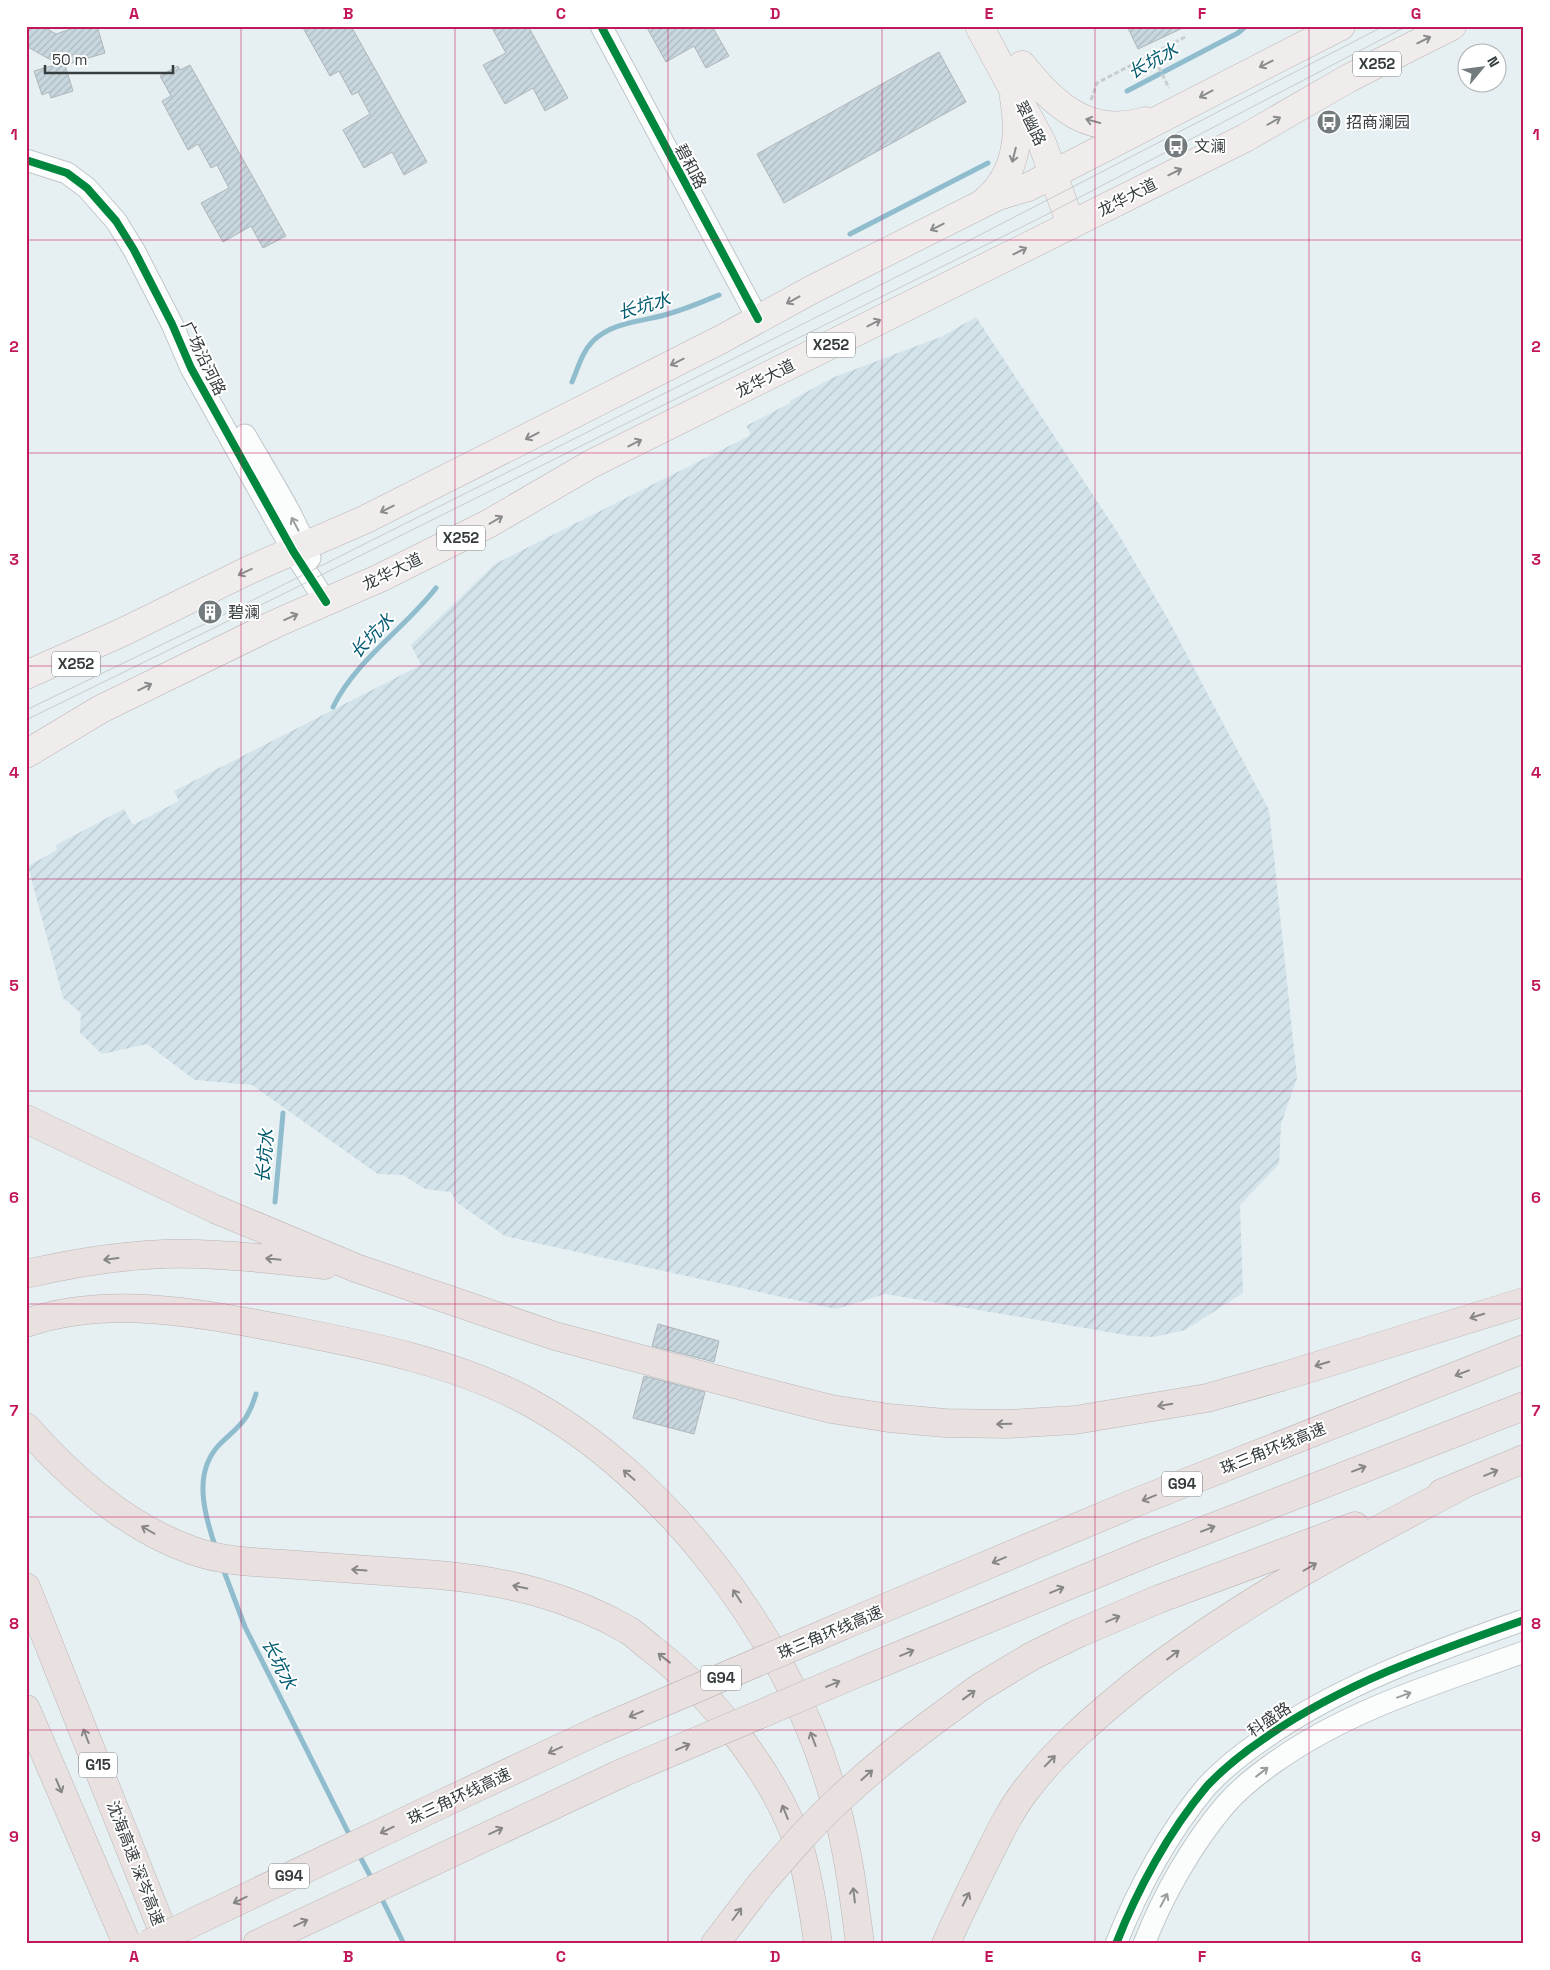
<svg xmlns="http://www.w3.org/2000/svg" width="1550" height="1970" font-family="'Space Grotesk','Noto Sans SC',sans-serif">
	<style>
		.industrial { fill: url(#industrial-furrows) }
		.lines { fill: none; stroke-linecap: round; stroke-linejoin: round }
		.stream { stroke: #90bdce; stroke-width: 5 }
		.building { fill: url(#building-hatch); stroke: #afb6b9 }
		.minor-casing { stroke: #c0c7ca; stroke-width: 23 }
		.major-casing { stroke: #bab4b4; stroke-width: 29 }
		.highway-casing { stroke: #bab4b4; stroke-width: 29 }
		.path { stroke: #c9cdcf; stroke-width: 3; stroke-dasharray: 5 2.5; stroke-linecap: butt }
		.minor { stroke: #fbfdfd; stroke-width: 21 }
		.major { stroke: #f0eceb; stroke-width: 28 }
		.highway { stroke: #e9e1df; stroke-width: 28 }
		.tram { stroke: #c9cbcc; stroke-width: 1 }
		.highway-bridge-casing { stroke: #bab4b4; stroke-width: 29; stroke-linecap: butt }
		.highway-bridge { stroke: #e9e1df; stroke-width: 28 }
		.cycleway-casing { stroke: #fff; stroke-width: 11 }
		.cycleway { stroke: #00873e; stroke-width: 8 }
		.oneway { stroke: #8a8c8c }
		.oneway2 { stroke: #989d9e }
		.oneway3 { stroke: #878787 }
		.grid { fill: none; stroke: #c2185b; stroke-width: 1; stroke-opacity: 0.55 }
		.labels { text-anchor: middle; stroke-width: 4; stroke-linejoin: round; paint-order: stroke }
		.shield { fill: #fff; stroke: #727779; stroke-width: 1 }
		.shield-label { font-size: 15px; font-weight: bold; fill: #363d3f }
		.poi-label { font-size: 16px; fill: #363d3f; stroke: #fff; text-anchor: start }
		.street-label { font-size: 16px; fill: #363d3f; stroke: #fff }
		.water-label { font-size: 18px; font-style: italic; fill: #005b71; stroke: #fff }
		.neatline { fill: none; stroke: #c2185b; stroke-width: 2 }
		.grid-label { font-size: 16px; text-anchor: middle; font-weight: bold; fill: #c2185b }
	</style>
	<defs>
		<pattern id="industrial-furrows" width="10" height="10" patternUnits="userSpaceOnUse" patternTransform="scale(1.25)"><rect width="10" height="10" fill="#d2e3ea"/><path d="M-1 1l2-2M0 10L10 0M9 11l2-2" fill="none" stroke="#b5c4ca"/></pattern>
		<pattern id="building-hatch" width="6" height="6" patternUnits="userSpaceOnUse" patternTransform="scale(1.25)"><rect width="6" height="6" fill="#c7d7dd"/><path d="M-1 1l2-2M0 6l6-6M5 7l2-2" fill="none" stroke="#acb9bf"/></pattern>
	</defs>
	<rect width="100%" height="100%" fill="#e6eff2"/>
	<path class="industrial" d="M976 317 1116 530 1169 621 1269 810 1297 1078 1281 1124 1279 1164 1240 1205 1243 1293 1185 1330 1153 1337 1131 1336 885 1294 836 1309 505 1236 456 1202 451 1192 425 1189 403 1175 378 1174 252 1085 195 1080 147 1044 102 1054 80 1033 81 1013 63 998 28 866 57 850 56 845 124 809 133 825 179 801 174 791 421 665 411 645 495 564 749 436 750 432 746 426 790 403V401L832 378 943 336Z"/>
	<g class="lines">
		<path class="stream" d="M1127 91 1238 33 1246 26
			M850 234 988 163
			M572 382C578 368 582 352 593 341 614 321 643 322 668 314 686 309 702 302 719 295
			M333 707C356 660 404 629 436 588
			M275 1202 283 1113
			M216 1549C205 1515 191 1472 221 1443 241 1424 247 1422 256 1394
			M222 1566 245 1627 351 1838
			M358 1853 373 1881
			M380 1895 404 1944"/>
	</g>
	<path class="building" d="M26 26H42L56 34 80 26H97L105 53 65 65 73 91 51 98 49 92 42 95 34 71 58 64 26 46Z
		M302 26H351L427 162 404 175 392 152 364 168 343 130 370 114 358 92 352 95 339 71 330 76Z
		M491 26H528L568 98 545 111 533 88 505 104 483 65 506 53Z
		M646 26H712L729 56 706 68 694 46 666 62Z
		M1127 26H1187L1138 49Z
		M939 52 966 102 784 203 757 154Z
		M190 65 286 236 263 248 251 226 223 242 201 203 229 188 217 165 211 168 198 144 188 150 162 101 171 96 160 76 178 66 180 70Z
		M658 1324 719 1341 714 1362 652 1346Z
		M644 1376 705 1392 694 1434 633 1418Z"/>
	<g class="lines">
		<defs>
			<path id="minor" d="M601 26 758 319
				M26 160 67 173 87 188 116 221 134 250 172 324 191 368 293 551 326 602
				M245 435C267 474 295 515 310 558
				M1116 1944C1137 1890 1169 1831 1207 1786 1223 1769 1243 1753 1262 1740 1341 1684 1433 1652 1524 1620
				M1144 1944C1163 1895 1192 1844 1226 1804 1240 1788 1258 1774 1275 1762 1350 1709 1438 1683 1524 1652"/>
			<path id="major" d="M979 26 1042 143 1071 225
				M1022 65C1054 105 1089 138 1145 121
				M984 202C1016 176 1021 137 1014 98
				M26 675 123 632 249 570 364 520 720 340 813 289 998 196 1028 187 1341 26
				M26 754 101 709 277 623 380 578 488 524 591 464 1245 138 1349 78 1452 26"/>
			<path id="highway" d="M26 1119 215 1209 356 1268 555 1336 768 1393 831 1409 889 1418 945 1423 1007 1424 1075 1420 1207 1398 1281 1377 1524 1302
				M26 1274C82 1261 139 1252 196 1254 239 1255 282 1260 325 1265
				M26 1323C111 1294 204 1314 289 1330 370 1346 454 1362 527 1401 664 1475 784 1633 829 1781 846 1836 853 1888 860 1944
				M26 1427C71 1478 126 1527 191 1550 220 1561 253 1562 284 1564 335 1568 388 1571 439 1575 506 1581 569 1596 628 1630 636 1635 644 1643 652 1649 687 1676 713 1703 739 1738 765 1772 788 1810 801 1852 809 1882 814 1913 818 1944
				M1442 1493 1524 1459
				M26 1587 168 1944
				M842 1626 1132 1504 1524 1349
				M862 1671 1149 1552 1524 1406
				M26 1709 127 1944
				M930 1724 979 1688 1032 1656 1079 1633 1159 1599 1355 1526
				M431 1809 599 1730
				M257 1944 622 1773
				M715 1944 760 1885
				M946 1944C960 1911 976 1880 992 1848 1002 1828 1012 1808 1026 1790 1056 1750 1095 1717 1134 1685 1234 1606 1346 1546 1459 1487"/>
		</defs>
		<use href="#minor" class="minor-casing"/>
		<use href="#major" class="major-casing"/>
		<use href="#highway" class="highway-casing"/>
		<path class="path" d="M1152 54 1169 88
			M1091 100 1097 83 1185 37"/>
		<use href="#minor" class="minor"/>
		<use href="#major" class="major"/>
		<use href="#highway" class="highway"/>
		<path class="tram" d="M26 710 219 617 968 241 1384 26
			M26 720 277 597 1040 218 1407 26"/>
		<defs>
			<path id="highway-bridge" d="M599 1730 842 1626
				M622 1773 862 1671
				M760 1885C786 1855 812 1824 841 1798 870 1771 899 1747 930 1724
				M148 1944 431 1809"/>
		</defs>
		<use href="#highway-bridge" class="highway-bridge-casing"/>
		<use href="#highway-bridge" class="highway-bridge"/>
		<defs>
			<path id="cycleway" d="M601 26 758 319
				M26 160 67 173 87 188 116 221 134 250 172 324 191 368 293 551 326 602
				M1116 1944C1137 1890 1169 1831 1207 1786 1223 1769 1243 1753 1262 1740 1341 1684 1433 1652 1524 1620"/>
		</defs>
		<use href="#cycleway" class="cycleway-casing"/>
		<use href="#cycleway" class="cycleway"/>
	</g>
	<defs><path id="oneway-shaft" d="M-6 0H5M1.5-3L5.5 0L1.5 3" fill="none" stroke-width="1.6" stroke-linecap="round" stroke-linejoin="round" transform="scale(1.25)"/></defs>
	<g class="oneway">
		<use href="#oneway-shaft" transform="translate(1424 40) rotate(-26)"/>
		<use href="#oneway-shaft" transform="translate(1266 64) rotate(153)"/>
		<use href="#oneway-shaft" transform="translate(1206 94) rotate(152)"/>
		<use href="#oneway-shaft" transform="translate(1093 121) rotate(-165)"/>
		<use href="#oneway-shaft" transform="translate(1274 121) rotate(-30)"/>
		<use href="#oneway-shaft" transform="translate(1014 155) rotate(104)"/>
		<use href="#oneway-shaft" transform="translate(1175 172) rotate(-26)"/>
		<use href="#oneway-shaft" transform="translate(937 227) rotate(153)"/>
		<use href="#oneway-shaft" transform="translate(1020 251) rotate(-27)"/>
		<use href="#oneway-shaft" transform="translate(793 300) rotate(151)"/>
		<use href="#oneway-shaft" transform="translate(874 323) rotate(-27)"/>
		<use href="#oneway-shaft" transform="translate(677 362) rotate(153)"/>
		<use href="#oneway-shaft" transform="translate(532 436) rotate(153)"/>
		<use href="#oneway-shaft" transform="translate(635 443) rotate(-27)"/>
		<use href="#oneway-shaft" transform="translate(387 509) rotate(153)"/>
		<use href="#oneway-shaft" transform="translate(496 520) rotate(-30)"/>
		<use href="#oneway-shaft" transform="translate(245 572) rotate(155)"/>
		<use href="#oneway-shaft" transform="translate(291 617) rotate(-24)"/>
		<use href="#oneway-shaft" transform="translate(145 687) rotate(-26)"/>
	</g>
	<g class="oneway2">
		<use href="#oneway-shaft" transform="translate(295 524) rotate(-118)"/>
		<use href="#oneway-shaft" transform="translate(1404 1695) rotate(-20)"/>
		<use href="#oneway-shaft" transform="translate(1262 1772) rotate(-38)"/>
		<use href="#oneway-shaft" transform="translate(1164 1900) rotate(-62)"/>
	</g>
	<g class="oneway3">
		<use href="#oneway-shaft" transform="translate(111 1259) rotate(173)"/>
		<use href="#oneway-shaft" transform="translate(273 1259) rotate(-174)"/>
		<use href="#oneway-shaft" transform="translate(1477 1316) rotate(163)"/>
		<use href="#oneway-shaft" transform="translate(1322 1364) rotate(163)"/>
		<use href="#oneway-shaft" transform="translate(1462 1373) rotate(159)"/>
		<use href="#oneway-shaft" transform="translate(1165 1405) rotate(170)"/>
		<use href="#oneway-shaft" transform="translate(1004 1424) rotate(179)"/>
		<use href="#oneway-shaft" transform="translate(1359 1469) rotate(-21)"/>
		<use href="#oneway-shaft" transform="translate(1491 1473) rotate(-23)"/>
		<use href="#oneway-shaft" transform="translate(629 1475) rotate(-139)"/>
		<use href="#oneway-shaft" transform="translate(1149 1498) rotate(158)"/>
		<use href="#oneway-shaft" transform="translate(1208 1529) rotate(-21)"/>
		<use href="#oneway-shaft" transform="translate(148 1530) rotate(-150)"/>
		<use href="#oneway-shaft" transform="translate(999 1560) rotate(157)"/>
		<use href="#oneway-shaft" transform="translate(1310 1567) rotate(-30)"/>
		<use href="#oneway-shaft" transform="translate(359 1570) rotate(-176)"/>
		<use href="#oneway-shaft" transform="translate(520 1587) rotate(-168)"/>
		<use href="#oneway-shaft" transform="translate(1057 1590) rotate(-23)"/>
		<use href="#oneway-shaft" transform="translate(737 1596) rotate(-123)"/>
		<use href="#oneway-shaft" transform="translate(1113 1619) rotate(-23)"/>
		<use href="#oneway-shaft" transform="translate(907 1653) rotate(-23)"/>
		<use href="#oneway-shaft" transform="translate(1173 1655) rotate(-37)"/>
		<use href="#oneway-shaft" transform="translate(664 1658) rotate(-142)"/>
		<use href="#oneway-shaft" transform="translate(833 1684) rotate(-23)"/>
		<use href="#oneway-shaft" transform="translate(969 1695) rotate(-36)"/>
		<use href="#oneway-shaft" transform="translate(636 1714) rotate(157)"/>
		<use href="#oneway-shaft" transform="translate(86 1736) rotate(-111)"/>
		<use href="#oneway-shaft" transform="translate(813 1739) rotate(-111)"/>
		<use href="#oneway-shaft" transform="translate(683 1747) rotate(-23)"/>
		<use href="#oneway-shaft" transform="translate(555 1750) rotate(155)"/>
		<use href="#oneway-shaft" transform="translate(1050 1761) rotate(-46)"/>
		<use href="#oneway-shaft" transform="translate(867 1775) rotate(-42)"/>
		<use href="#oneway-shaft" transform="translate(59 1786) rotate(67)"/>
		<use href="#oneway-shaft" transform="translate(785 1812) rotate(-112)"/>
		<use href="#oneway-shaft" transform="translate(387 1830) rotate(154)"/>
		<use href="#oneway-shaft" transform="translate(496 1831) rotate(-25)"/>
		<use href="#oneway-shaft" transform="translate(854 1895) rotate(-97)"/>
		<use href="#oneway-shaft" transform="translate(966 1899) rotate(-63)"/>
		<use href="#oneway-shaft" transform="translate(240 1900) rotate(154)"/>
		<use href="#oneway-shaft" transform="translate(737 1914) rotate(-53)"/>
		<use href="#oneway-shaft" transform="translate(301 1923) rotate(-25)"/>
	</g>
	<path class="grid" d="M241 26V1944M455 26V1944M668 26V1944M882 26V1944M1095 26V1944M1309 26V1944M26 240H1524M26 453H1524M26 666H1524M26 879H1524M26 1091H1524M26 1304H1524M26 1517H1524M26 1730H1524"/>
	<defs>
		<symbol id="bus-disc" viewBox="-11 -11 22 22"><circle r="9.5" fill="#747b7e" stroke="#fff"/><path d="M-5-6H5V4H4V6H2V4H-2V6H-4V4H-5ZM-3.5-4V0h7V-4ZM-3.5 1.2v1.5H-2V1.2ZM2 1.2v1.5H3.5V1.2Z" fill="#fff"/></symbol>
		<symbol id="building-disc" viewBox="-11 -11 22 22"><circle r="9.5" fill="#747b7e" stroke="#fff"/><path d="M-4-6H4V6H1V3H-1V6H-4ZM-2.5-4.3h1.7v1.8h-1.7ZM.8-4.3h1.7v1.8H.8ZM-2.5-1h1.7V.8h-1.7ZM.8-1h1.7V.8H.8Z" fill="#fff"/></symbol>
	</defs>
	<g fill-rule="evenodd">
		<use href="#bus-disc" x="1315" y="108" width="28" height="28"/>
		<use href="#bus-disc" x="1162" y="132" width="28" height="28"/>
		<use href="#building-disc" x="196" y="598" width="28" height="28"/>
	</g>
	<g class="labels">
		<g class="shield">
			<rect x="1353" y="51.5" width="48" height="25" rx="4"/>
			<rect x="807" y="332.5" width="48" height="25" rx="4"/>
			<rect x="437" y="525.5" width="48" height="25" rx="4"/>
			<rect x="52" y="651.5" width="48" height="25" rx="4"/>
			<rect x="1162" y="1471.5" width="40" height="25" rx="4"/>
			<rect x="701" y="1665.5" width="40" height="25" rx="4"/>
			<rect x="79" y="1752.5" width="38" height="25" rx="4"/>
			<rect x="269" y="1863.5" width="40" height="25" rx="4"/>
		</g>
		<g class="shield-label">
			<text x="1377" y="69">X252</text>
			<text x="831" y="350">X252</text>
			<text x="461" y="543">X252</text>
			<text x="76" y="669">X252</text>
			<text x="1182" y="1489">G94</text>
			<text x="721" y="1683">G94</text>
			<text x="98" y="1770">G15</text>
			<text x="289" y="1881">G94</text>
		</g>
		<g class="poi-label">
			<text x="1346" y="128">招商澜园</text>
			<text x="1194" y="152">文澜</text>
			<text x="228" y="618">碧澜</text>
		</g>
		<g class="street-label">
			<text transform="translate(1031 123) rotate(63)" y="6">翠幽路</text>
			<text transform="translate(691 166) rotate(62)" y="6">碧和路</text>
			<text transform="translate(1127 197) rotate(-27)" y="6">龙华大道</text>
			<text transform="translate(204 358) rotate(64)" y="6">广场沿河路</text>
			<text transform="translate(765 378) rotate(-27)" y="6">龙华大道</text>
			<text transform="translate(392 571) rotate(-26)" y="6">龙华大道</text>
			<text transform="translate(1273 1448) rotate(-22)" y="6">珠三角环线高速</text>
			<text transform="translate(830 1632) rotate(-23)" y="6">珠三角环线高速</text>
			<text transform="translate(1269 1719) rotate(-34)" y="6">科盛路</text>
			<text transform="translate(459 1796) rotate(-25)" y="6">珠三角环线高速</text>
			<text transform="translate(136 1863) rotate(69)" y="6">沈海高速 深岑高速</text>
		</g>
		<g class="water-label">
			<text transform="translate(1153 61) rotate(-29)" y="6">长坑水</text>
			<text transform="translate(644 306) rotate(-16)" y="6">长坑水</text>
			<text transform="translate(372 636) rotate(-46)" y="6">长坑水</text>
			<text transform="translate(265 1156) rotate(-85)" y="6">长坑水</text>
			<text transform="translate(279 1664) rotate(63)" y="6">长坑水</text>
		</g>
	</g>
	<rect width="1550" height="1970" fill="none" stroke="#ffffff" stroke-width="55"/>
	<g transform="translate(1482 68) rotate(61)"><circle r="24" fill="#ffffff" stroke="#afb1b2"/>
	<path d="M0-4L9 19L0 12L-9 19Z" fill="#747b7e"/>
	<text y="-8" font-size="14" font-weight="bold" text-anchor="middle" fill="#363d3f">N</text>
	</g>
	<path d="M45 65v8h128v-8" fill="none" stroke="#363d3f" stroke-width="2.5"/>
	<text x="52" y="65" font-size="15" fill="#363d3f" stroke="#ffffff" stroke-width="4" paint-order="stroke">50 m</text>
	<rect x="28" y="28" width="1494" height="1914" class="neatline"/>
	<g class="grid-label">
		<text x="134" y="19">A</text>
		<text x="348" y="19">B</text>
		<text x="561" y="19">C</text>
		<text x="775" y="19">D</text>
		<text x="989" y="19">E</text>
		<text x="1202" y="19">F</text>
		<text x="1416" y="19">G</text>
		<text x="14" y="140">1</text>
		<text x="1536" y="140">1</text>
		<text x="14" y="352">2</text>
		<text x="1536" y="352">2</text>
		<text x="14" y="565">3</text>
		<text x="1536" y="565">3</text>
		<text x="14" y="778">4</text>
		<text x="1536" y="778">4</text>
		<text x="14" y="991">5</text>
		<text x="1536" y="991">5</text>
		<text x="14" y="1203">6</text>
		<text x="1536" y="1203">6</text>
		<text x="14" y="1416">7</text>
		<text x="1536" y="1416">7</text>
		<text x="14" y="1629">8</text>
		<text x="1536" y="1629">8</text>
		<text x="14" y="1842">9</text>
		<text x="1536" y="1842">9</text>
		<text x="134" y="1962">A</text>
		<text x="348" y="1962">B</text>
		<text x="561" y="1962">C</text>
		<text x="775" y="1962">D</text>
		<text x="989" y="1962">E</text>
		<text x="1202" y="1962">F</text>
		<text x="1416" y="1962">G</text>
	</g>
</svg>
